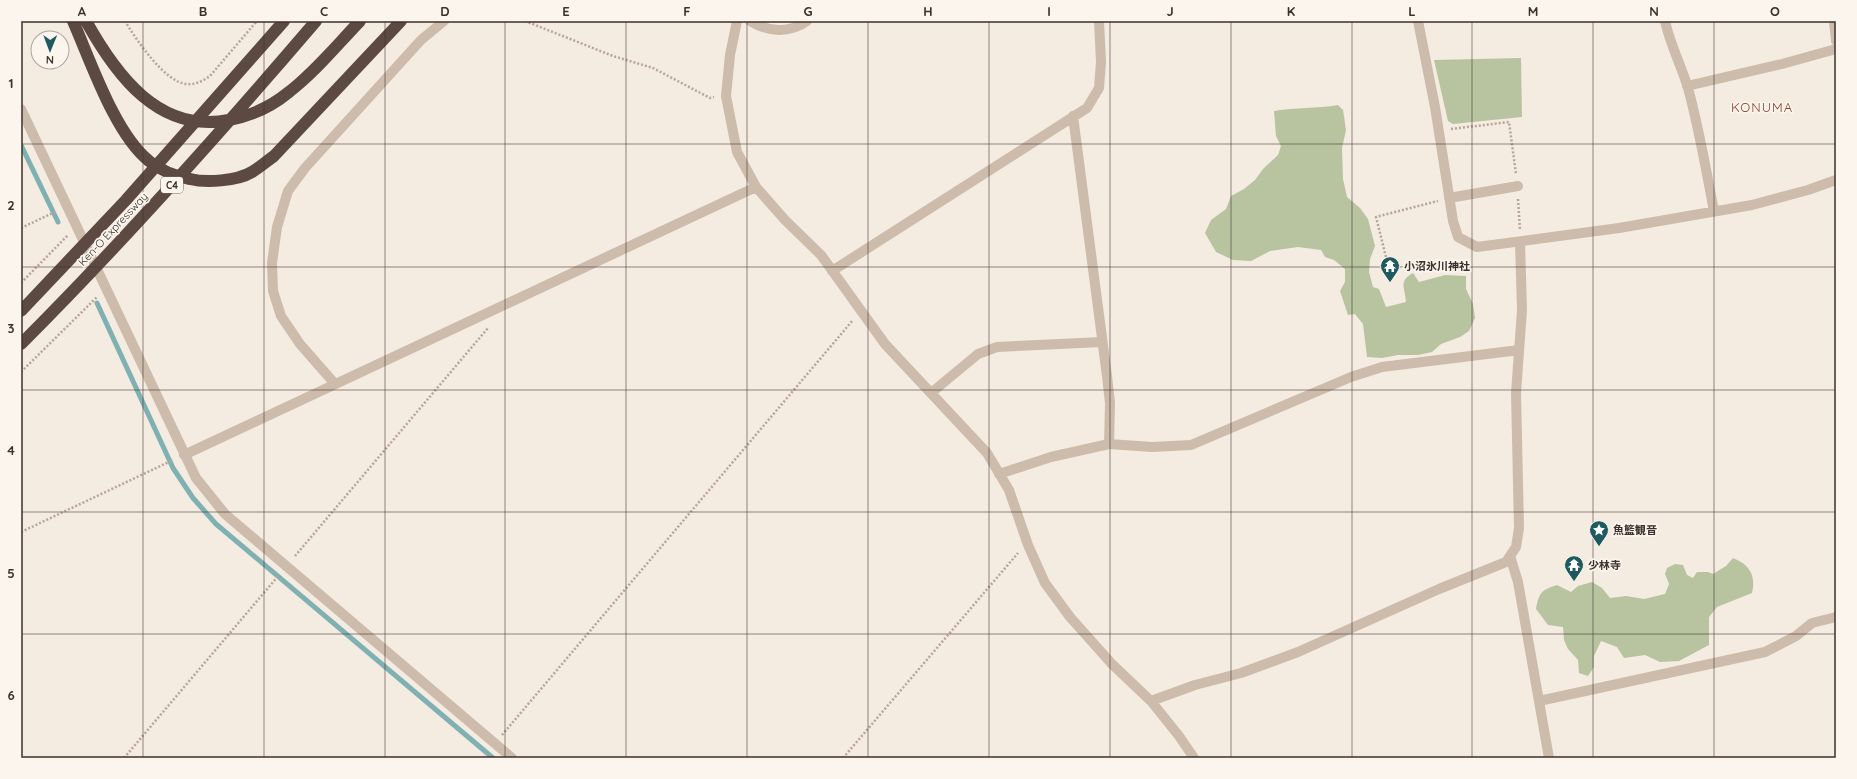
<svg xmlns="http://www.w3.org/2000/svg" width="1857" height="779" font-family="Quicksand,'Noto Sans JP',sans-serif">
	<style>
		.green { fill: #b8c4a0 }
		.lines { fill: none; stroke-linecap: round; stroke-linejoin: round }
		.stream { stroke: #7fb0b2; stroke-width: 5 }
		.path { stroke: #b9a596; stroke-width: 2.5; stroke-dasharray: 2 2; stroke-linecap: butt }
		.minor { stroke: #cdbbac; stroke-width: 10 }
		.tertiary { stroke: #cdbbac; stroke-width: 10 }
		.motorway { stroke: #5c4a42; stroke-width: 12 }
		.grid { fill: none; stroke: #3b302b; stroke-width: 1; stroke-opacity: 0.55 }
		.labels { text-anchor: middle; stroke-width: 3.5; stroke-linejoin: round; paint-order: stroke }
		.shield { fill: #fbf5ee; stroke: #756b66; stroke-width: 1 }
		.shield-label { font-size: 10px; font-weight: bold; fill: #3b302b }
		.street-label { font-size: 11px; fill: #3b302b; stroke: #fbf5ee }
		.poi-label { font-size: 11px; font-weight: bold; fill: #3b302b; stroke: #fbf5ee; text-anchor: start }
		.quarter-label { font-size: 13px; letter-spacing: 1px; fill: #8c3b22; stroke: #fbf5ee }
		.neatline { fill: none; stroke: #3b302b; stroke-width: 1.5 }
		.grid-label { font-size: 13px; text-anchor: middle; font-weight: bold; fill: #3b302b }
	</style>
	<rect width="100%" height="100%" fill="#f4ebe1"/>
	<path class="green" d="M1521 58 1522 117 1453 124 1448 121 1434 60Z
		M1338 105 1343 110 1346 130 1342 148 1343 179 1347 197 1360 208 1368 219 1375 246 1370 259 1369 272 1373 287 1379 289 1386 307 1406 302C1405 288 1398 281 1413 273L1419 282 1445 275 1466 276V289L1473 304 1475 318 1469 331 1460 337 1441 344 1432 352 1418 355H1398L1382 358 1367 357 1363 324 1355 314 1348 315 1340 291 1345 282V269L1334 260 1325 257 1321 250 1298 247 1270 251 1251 261 1233 260 1216 252 1205 233 1211 220 1226 209 1231 196 1244 189 1255 180 1263 169 1278 155 1281 146 1276 136 1274 111C1296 107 1317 109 1338 105Z
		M1733 558C1750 565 1756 575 1752 593L1717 607 1709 617V645L1679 661 1660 662 1645 655 1624 658 1617 647 1601 641 1594 656V667L1588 676 1579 673 1578 660 1568 649 1564 640 1563 627 1548 625 1536 609C1539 592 1542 590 1557 585L1571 592 1578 586 1592 582 1602 588 1610 598 1626 596 1644 599 1665 594 1669 584 1665 574 1667 568 1675 564 1683 565 1687 575 1693 578 1697 572H1708L1713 574 1726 566Z"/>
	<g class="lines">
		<path class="stream" d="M21 145 58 222
			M97 303 173 468 193 498 216 524 493 758"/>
		<path class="path" d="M125 21C135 38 165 83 187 84 195 85 203 81 210 76L257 21
			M525 21 613 56 653 68 710 98 714 97
			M1451 129 1509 122 1516 174
			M1518 199 1520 230
			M21 228 57 211
			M1386 257 1376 217 1438 201
			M21 283 68 235
			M21 372 97 297
			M21 532 173 460
			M295 556 488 328
			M502 735 853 320
			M124 758 279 575
			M483 758 488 752
			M843 758 1018 553"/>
		<path class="minor" d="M737 21 730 55 726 96 737 152 756 187 785 220 821 255 885 344 987 453 1009 490 1028 545 1045 583 1070 617 1111 663 1151 701 1179 736 1194 758
			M750 21C768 32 789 34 807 21
			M1418 21 1435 107 1453 221 1458 237 1477 247 1619 228 1752 205 1808 190 1836 180
			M1665 21C1670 44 1681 65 1688 88 1699 128 1706 170 1714 211
			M1834 21 1836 41
			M1687 86 1782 64 1836 49
			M1073 116 1107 376 1110 403 1109 444
			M1449 198 1518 186
			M832 271 1087 108 1099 88 1101 62 1099 21
			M335 384 300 344 281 316 273 291 272 263 277 227 288 191 305 168 421 40 444 21
			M931 393 978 354 997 347 1102 342
			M184 455 756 187
			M999 474 1051 457 1109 444 1152 447 1191 445 1351 377 1382 367 1519 350
			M1510 556 1518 582 1549 758
			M1151 701 1195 685 1241 673 1298 652 1439 589 1506 562 1516 547 1519 528 1516 393 1522 310 1520 242
			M1539 701 1765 652 1796 636 1812 623 1836 617"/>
		<path class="tertiary" d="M21 109 196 478 225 514 512 758"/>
		<path class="motorway" d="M73 21C91 62 115 134 149 161 161 171 175 176 190 179 206 183 237 181 252 172 260 167 267 161 274 156L401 21
			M86 21C116 75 159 134 229 120 251 116 272 106 289 92 315 72 337 45 360 21
			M21 311 126 200 284 21
			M21 344C124 241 221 132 316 21"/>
	</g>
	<path class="grid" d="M143 21V758M264 21V758M385 21V758M505 21V758M626 21V758M747 21V758M868 21V758M989 21V758M1110 21V758M1231 21V758M1352 21V758M1472 21V758M1593 21V758M1714 21V758M21 144H1836M21 267H1836M21 390H1836M21 512H1836M21 634H1836"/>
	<defs>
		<symbol id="temple-pin" viewBox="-11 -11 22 30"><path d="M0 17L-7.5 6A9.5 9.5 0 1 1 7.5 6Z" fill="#1f5a5e" stroke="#fbf5ee"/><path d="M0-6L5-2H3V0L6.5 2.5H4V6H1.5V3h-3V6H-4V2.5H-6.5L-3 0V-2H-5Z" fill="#fff"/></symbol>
		<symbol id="sight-pin" viewBox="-11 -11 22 30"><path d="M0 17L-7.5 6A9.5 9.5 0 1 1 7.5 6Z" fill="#1f5a5e" stroke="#fbf5ee"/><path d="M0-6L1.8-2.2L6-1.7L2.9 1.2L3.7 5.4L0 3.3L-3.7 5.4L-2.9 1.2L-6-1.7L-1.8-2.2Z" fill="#fff"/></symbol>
	</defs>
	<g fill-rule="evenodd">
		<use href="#temple-pin" x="1379" y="255" width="22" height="30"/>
		<use href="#sight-pin" x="1588" y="519" width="22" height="30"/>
		<use href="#temple-pin" x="1563" y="554" width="22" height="30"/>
	</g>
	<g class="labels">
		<rect class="shield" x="161" y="177" width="22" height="16" rx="3"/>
		<g class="shield-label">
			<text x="172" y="189">C4</text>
		</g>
		<g class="street-label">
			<text transform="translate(113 229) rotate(-47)" y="4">Ken-O Expressway</text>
		</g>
		<g class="poi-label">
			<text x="1404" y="270">小沼氷川神社</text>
			<text x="1613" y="534">魚籃観音</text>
			<text x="1588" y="569">少林寺</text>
		</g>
		<g class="quarter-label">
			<text x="1762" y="112">KONUMA</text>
		</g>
	</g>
	<rect width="1857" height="779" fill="none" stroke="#fbf5ee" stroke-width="44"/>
	<g transform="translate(50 50) rotate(181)"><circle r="19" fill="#fbf5ee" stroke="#aea6a0"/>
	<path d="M0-3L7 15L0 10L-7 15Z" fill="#1f5a5e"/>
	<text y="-6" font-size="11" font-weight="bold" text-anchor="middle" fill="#3b302b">N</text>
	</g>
	<rect x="22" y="22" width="1813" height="735" class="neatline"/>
	<g class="grid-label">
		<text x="82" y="16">A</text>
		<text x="203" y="16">B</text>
		<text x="324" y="16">C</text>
		<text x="445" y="16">D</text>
		<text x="566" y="16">E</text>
		<text x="687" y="16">F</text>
		<text x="808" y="16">G</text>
		<text x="928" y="16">H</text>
		<text x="1049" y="16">I</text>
		<text x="1170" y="16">J</text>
		<text x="1291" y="16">K</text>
		<text x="1412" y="16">L</text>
		<text x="1533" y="16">M</text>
		<text x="1654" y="16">N</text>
		<text x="1775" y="16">O</text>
		<text x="11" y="88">1</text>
		<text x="11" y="210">2</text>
		<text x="11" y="333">3</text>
		<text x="11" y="455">4</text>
		<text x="11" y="578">5</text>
		<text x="11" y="700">6</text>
	</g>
</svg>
